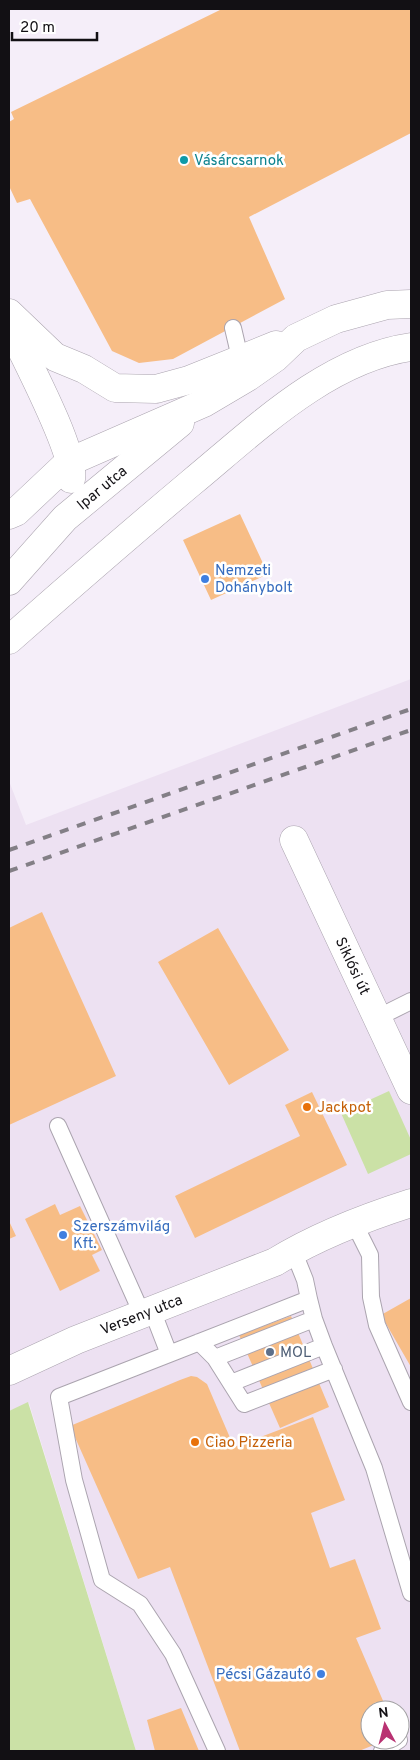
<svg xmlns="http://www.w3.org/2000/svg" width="420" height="1760" font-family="Overpass,sans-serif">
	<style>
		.built { fill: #ede1f2; fill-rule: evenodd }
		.green { fill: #cbe1a6 }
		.building { fill: #f7bd86 }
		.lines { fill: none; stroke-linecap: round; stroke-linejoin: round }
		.lane-casing { stroke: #aba4af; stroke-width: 18 }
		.street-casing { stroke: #aba4af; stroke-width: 29 }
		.secondary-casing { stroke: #aba4af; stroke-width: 29 }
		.lane { stroke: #fff; stroke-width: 16 }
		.street { stroke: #fff; stroke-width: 28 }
		.secondary { stroke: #fff; stroke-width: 28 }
		.rail { stroke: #837f86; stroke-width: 4; stroke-dasharray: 9 9; stroke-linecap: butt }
		.culture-dot { fill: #0f9aa8; stroke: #fff; stroke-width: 2 }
		.shop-dot { fill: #3f7fe0; stroke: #fff; stroke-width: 2 }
		.food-dot { fill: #e8710a; stroke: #fff; stroke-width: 2 }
		.service-dot { fill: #5c6f8a; stroke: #fff; stroke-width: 2 }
		.labels { text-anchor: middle; stroke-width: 5; stroke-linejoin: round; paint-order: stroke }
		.culture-label { font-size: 15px; fill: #0d838f; stroke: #fff; text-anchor: start }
		.street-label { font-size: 15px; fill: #121014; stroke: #fff }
		.shop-label { font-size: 15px; fill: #366cbe; stroke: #fff; text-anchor: start }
		.food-label { font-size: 15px; fill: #c56008; stroke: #fff; text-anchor: start }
		.service-label { font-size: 15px; fill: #4e5e75; stroke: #fff; text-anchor: start }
	</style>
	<rect width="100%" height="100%" fill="#f5eef9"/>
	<path class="built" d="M411 679V1751H136L29 1403 9 1411V781L26 825ZM370 1710H400V1740H370Z"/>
	<path class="green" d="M389 1091 411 1140V1154L368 1174 341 1113Z
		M28 1402 136 1751H9V1411Z"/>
	<path class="building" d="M222 9H411V133L249 217 285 299 173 359 139 363 112 351 30 199 17 203 9 186V122L14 119 11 112Z
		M240 514 268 574 211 600 183 540Z
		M42 912 116 1076 9 1125V928Z
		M218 928 289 1050 229 1085 158 962Z
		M312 1092 347 1165 195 1238 175 1196 300 1136 285 1105Z
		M55 1204 60 1215 80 1206 102 1250 92 1255 100 1271 60 1291 25 1219Z
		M9 1221 16 1236 9 1239Z
		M411 1298V1367L381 1315Z
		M291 1316 329 1407 280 1428 239 1335Z
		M191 1376 197 1377 207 1384 234 1447 313 1417 345 1500 311 1513 330 1568 355 1559 381 1629 356 1638 387 1710H370V1740H386L359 1751H240L170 1567 138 1579 70 1426 180 1380Z
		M181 1708 199 1751H155L147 1720Z"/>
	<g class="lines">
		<defs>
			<path id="lane" d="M233 328 240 358
				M377 1018 411 1001
				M58 1126 142 1314
				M354 1223 370 1255 371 1297 377 1325 411 1402
				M309 1299 314 1319 324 1346 374 1468 411 1593
				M152 1310 169 1354 309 1299 305 1280 297 1260
				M199 1342 215 1358 244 1404 334 1369
				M169 1354 59 1397 74 1480 102 1580 140 1604 173 1654 217 1751
				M215 1358 314 1319
				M231 1383 324 1346
				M382 1751 399 1740"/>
			<g id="street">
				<path id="s1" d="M294 840 411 1090"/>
				<path id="s2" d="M9 1371 76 1340 275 1262C317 1236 364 1218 411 1203"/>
			</g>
			<g id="secondary">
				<path d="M9 313 55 357 84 369 115 388 156 389 189 380 276 345"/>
				<path d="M9 324C22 352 77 454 71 479"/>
				<path d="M9 515 16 512 69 462 204 403 248 377 275 358 296 338 336 319 387 305 411 304"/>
				<path id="s3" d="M9 581 65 518 180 423"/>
				<path d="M9 640C69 587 130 534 192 482 255 430 327 359 411 347"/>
			</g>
		</defs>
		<use href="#lane" class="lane-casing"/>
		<use href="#street" class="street-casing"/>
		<use href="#secondary" class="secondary-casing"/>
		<use href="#lane" class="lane"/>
		<use href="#street" class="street"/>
		<use href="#secondary" class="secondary"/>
		<path class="rail" d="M9 850 411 709
			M9 871 411 730"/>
	</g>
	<circle class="culture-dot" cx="184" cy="160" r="5"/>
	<g class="shop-dot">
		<circle cx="205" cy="579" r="5"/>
		<circle cx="63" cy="1235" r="5"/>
		<circle cx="321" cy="1674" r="5"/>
	</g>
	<g class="food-dot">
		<circle cx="307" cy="1107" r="5"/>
		<circle cx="195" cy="1442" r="5"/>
	</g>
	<circle class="service-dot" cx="270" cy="1352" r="5"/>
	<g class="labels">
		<g class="culture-label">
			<text x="194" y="165">Vásárcsarnok</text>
		</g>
		<g class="street-label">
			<text dy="5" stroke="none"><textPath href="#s3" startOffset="132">Ipar utca</textPath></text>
			<text dy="5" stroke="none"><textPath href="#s1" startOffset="139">Siklósi út</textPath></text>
			<text dy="5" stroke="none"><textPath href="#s2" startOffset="144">Verseny utca</textPath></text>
		</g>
		<g class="shop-label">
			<text x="215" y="575">Nemzeti<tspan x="215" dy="17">Dohánybolt</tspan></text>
			<text x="73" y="1231">Szerszámvilág<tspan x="73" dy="17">Kft.</tspan></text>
			<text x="311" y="1679" text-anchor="end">Pécsi Gázautó</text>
		</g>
		<g class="food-label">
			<text x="317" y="1112">Jackpot</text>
			<text x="205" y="1447">Ciao Pizzeria</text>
		</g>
		<g class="service-label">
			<text x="280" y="1357">MOL</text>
		</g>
	</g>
	<rect width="420" height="1760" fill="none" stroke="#121014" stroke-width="20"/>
	<g transform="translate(385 1725) rotate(353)"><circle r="24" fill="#ffffff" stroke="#a09fa1"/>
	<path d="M0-4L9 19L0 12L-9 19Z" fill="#b93272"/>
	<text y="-8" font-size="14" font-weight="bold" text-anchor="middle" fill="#121014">N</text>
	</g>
	<path d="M12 32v8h85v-8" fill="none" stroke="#121014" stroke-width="2.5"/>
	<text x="20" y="32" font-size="15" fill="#121014" stroke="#ffffff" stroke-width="4" paint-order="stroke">20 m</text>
</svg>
